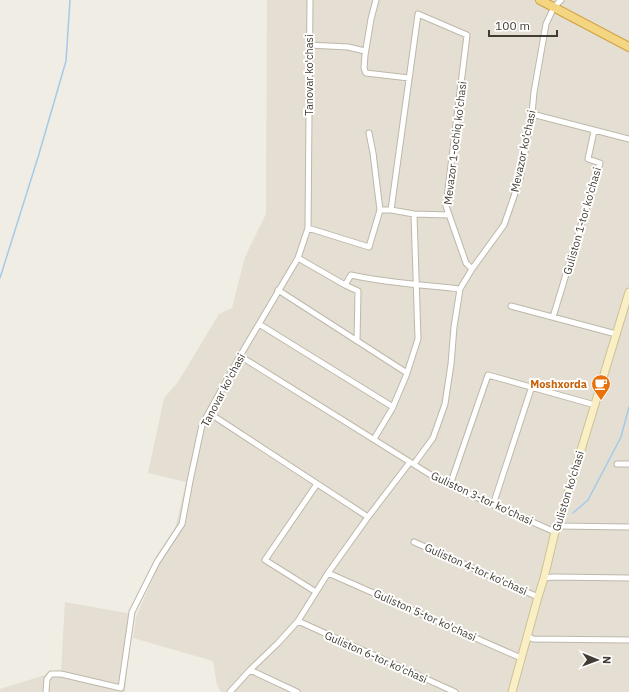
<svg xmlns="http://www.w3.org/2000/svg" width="629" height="692" font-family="'IBM Plex Sans',sans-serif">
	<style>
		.residential { fill: #e4dfd2 }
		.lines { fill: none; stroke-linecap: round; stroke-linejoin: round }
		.stream { stroke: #a4cae9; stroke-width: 1.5 }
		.minor-casing { stroke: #beb8aa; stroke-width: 7 }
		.secondary-casing { stroke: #cdc196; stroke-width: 9 }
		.trunk-casing { stroke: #cfa13f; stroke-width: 10 }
		.minor { stroke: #fff; stroke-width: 5 }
		.secondary { stroke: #faefc4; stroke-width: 7 }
		.trunk { stroke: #f4d582; stroke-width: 8 }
		.labels { text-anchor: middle; stroke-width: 4; stroke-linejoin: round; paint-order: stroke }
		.street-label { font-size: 11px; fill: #423d34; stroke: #fff }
		.food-label { font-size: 11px; font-weight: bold; fill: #c56008; stroke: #fff; text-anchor: end }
	</style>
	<rect width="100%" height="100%" fill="#f0ede4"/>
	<path class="residential" d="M267 0H629V692H221L217 685 213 661 133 638 136 617 176 525 186 482 148 473 164 398 178 382 219 314 232 308 245 257 266 214Z
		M65 602 132 614 125 692H0V689L61 670Z"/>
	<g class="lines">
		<path class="stream" d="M0 278 39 154 66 61 70 0
			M573 513 588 500 621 437 629 407"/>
		<defs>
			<path id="minor" d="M376 0 371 19 365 55 364 68 365 71 366 73 409 78
				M309 45 348 47 365 51
				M532 114 629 139
				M380 210H391L414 214 449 215
				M391 210 418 14 467 35 446 206 466 263 472 269
				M308 228 369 247 380 210 373 153 369 133
				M298 258 345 285 358 291 357 341
				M345 285 351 275C387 283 423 285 460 289
				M278 290 407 373
				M511 306 616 334
				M553 317 600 163 588 159 594 131
				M259 324 393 407
				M240 356 442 482 555 532
				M209 413 368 517
				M374 439 392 409 406 376 418 339 414 214
				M414 464 433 438 445 404 451 364 454 327 460 289 472 269 504 225 520 179 532 114 534 92 546 24 554 7 561 0
				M617 464H629
				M450 485 488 375 595 405
				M493 505 532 386
				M558 526 629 527
				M414 542 538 597
				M328 573 521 658
				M544 578 553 577 629 578
				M316 592 265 560 317 484
				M298 621 455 692
				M527 636 533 639 629 640
				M250 670 297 692
				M46 692 47 679 51 674H61L121 688 132 612 157 562 182 524 190 481 202 425 240 356 298 258 308 228 310 0
				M230 692 250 670 278 643 298 621 328 573 368 517 410 462"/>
			<path id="secondary" d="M512 692 538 597 544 578 555 532 558 526 629 292"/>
			<path id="trunk" d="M540 0 629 47"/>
		</defs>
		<use href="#minor" class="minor-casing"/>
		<use href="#secondary" class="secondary-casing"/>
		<use href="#trunk" class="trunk-casing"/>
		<use href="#minor" class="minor"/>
		<use href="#secondary" class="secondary"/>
		<use href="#trunk" class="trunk"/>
	</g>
	<defs>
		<symbol id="cafe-pin" viewBox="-11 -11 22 30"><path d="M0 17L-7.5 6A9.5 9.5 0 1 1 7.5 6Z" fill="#e8710a" stroke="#fff"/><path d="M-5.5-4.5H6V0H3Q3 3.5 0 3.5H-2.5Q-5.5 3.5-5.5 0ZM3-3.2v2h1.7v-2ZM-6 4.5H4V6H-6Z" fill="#fff"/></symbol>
	</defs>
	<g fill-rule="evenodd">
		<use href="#cafe-pin" x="590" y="373" width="22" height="30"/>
	</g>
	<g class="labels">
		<g class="street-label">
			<text transform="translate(309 75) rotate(-90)" y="4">Tanovar ko'chasi</text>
			<text transform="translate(455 143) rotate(-83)" y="4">Mevazor 1-ochiq ko'chasi</text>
			<text transform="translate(523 151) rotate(-78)" y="4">Mevazor ko'chasi</text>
			<text transform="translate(582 221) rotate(-74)" y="4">Guliston 1-tor ko'chasi</text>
			<text transform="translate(223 390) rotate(-62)" y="4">Tanovar ko'chasi</text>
			<text transform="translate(568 491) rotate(-73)" y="4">Guliston ko'chasi</text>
			<text transform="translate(482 498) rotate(25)" y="4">Guliston 3-tor ko'chasi</text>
			<text transform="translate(476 569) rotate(24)" y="4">Guliston 4-tor ko'chasi</text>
			<text transform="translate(425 615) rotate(24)" y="4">Guliston 5-tor ko'chasi</text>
			<text transform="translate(376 657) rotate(24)" y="4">Guliston 6-tor ko'chasi</text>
		</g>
		<g class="food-label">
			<text x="587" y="388">Moshxorda</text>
		</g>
	</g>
	<g transform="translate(597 660) rotate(91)" stroke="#ffffff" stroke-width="3" paint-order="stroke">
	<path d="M0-3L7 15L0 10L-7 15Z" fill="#423d34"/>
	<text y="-6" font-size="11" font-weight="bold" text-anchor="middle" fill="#423d34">N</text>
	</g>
	<path d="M489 30v6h68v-6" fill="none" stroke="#423d34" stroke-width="2"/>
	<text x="495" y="30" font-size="12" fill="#423d34" stroke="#ffffff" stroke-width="3" paint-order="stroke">100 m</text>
</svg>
